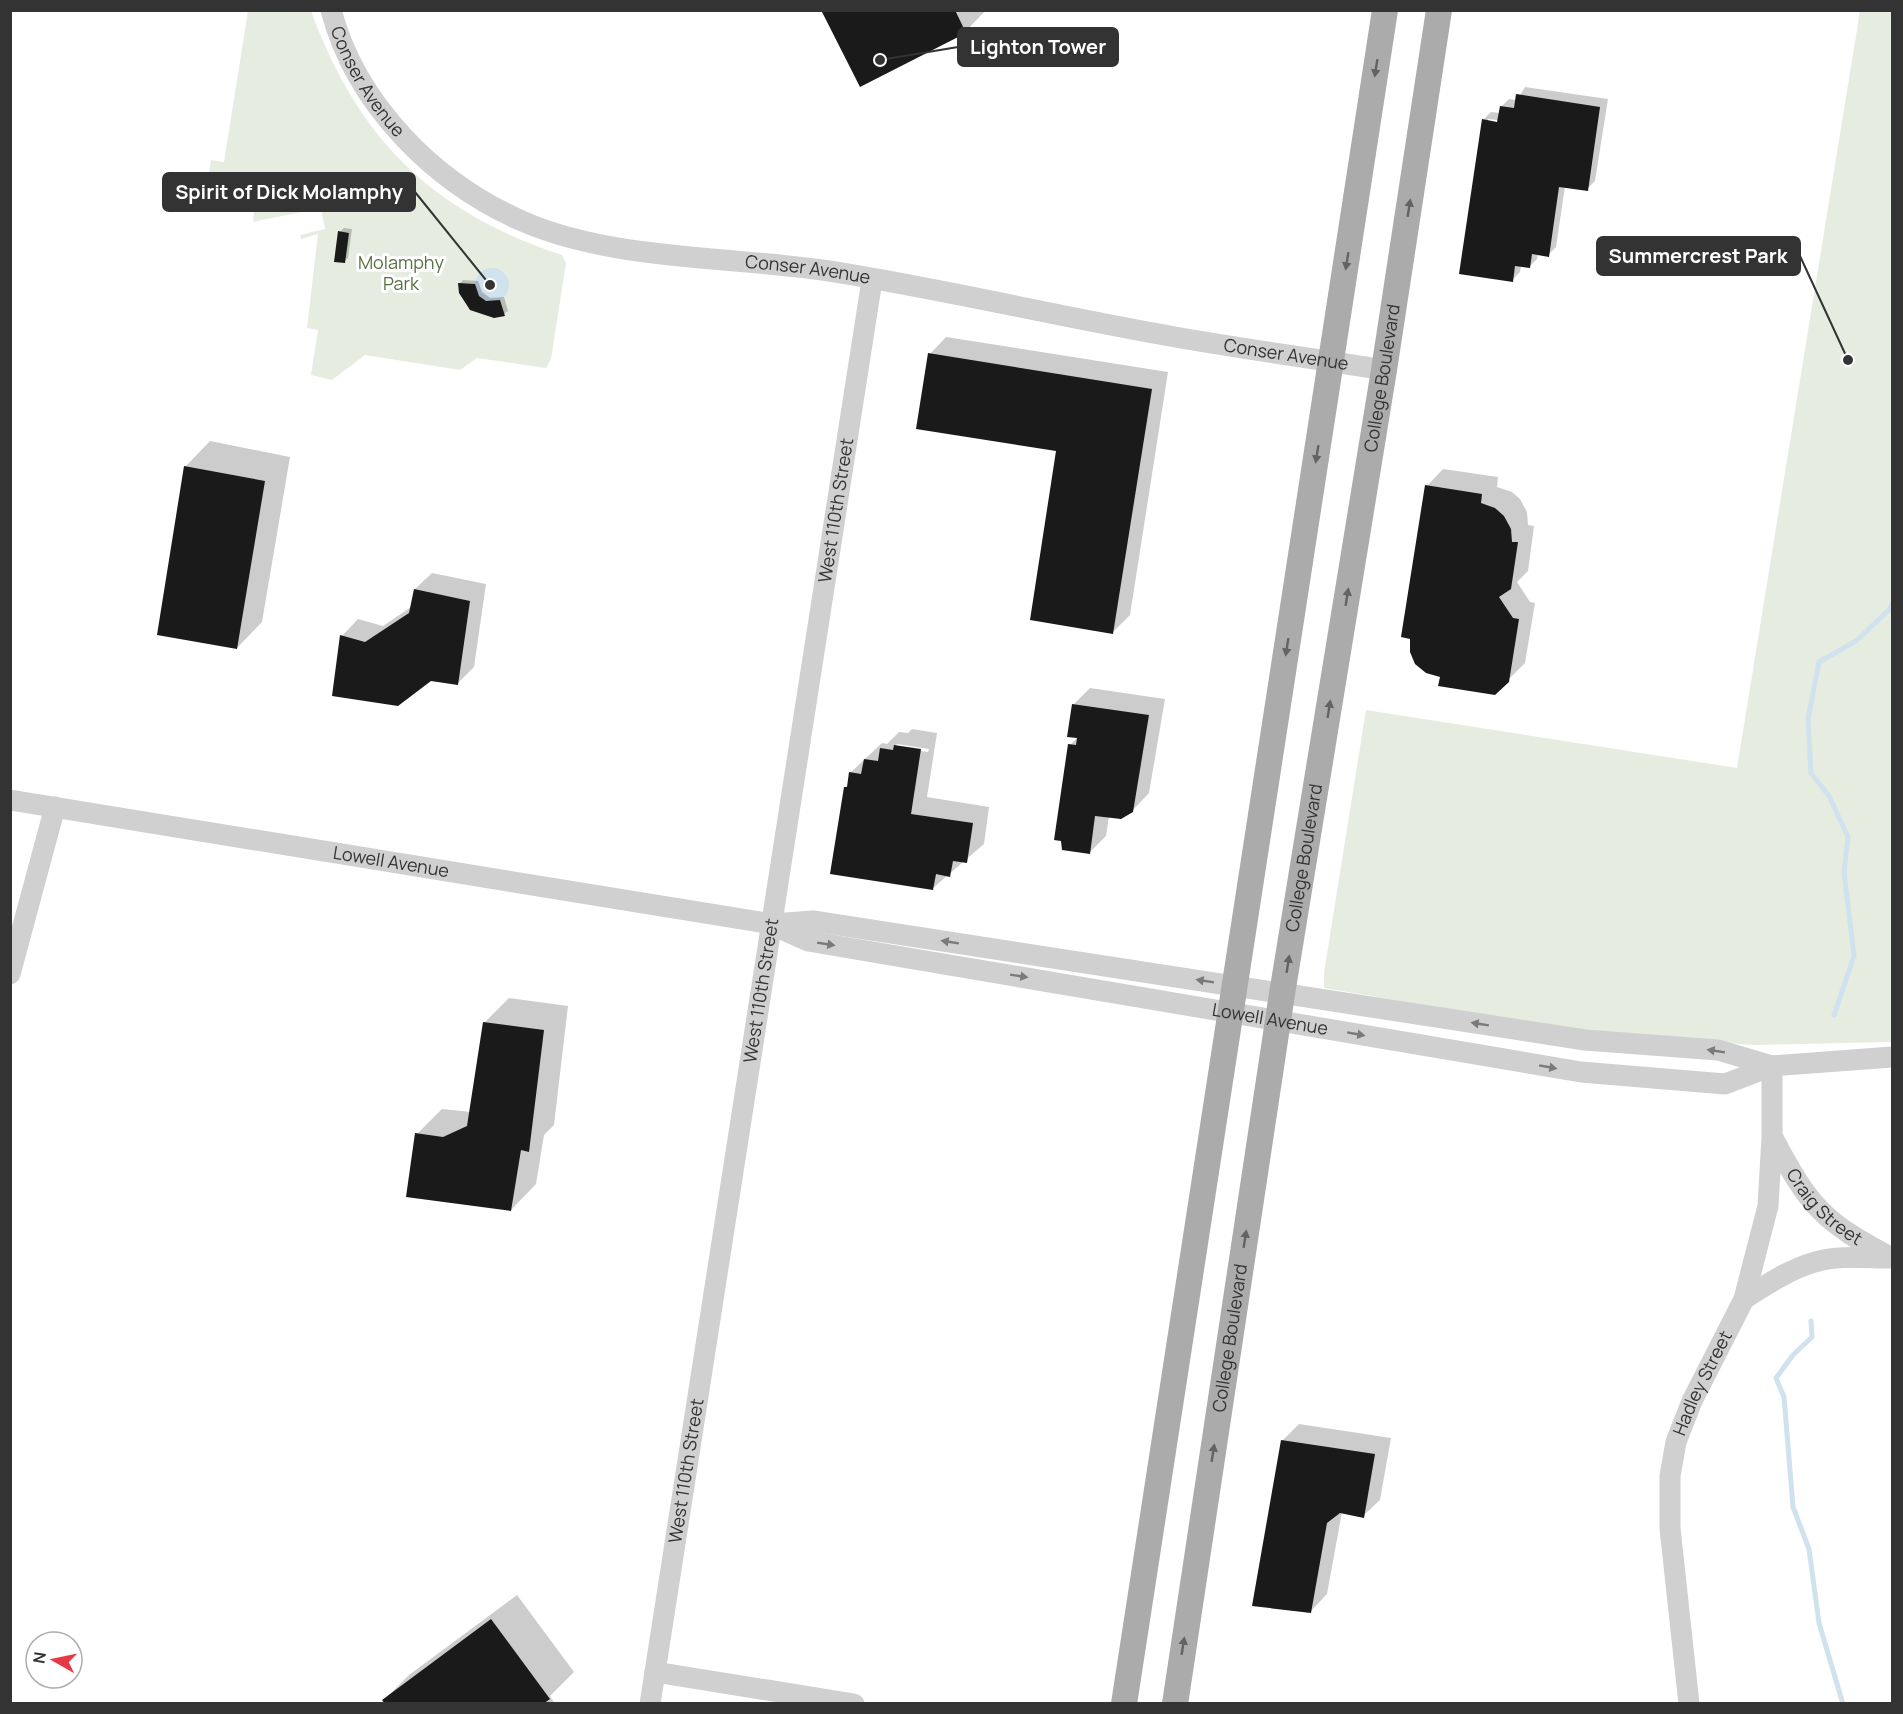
<svg xmlns="http://www.w3.org/2000/svg" width="1903" height="1714" font-family="Manrope,sans-serif">
	<style>
		.green { fill: #e6ecdf }
		.water { fill: #cfe2ee }
		.shadow { fill: #0003; fill-rule: evenodd }
		.lines { fill: none; stroke-linecap: round; stroke-linejoin: round }
		.stream { stroke: #cfe2ee; stroke-width: 5 }
		.building { fill: #1a1a1a }
		.minor { stroke: #d0d0d0; stroke-width: 21 }
		.major { stroke: #ababab; stroke-width: 26 }
		.oneway { fill: #636363 }
		.oneway2 { fill: #7a7a7a }
		.labels { text-anchor: middle; stroke-width: 6; stroke-linejoin: round; paint-order: stroke }
		.street-label { font-size: 18px; fill: #333; stroke: #fff }
		.park-label { font-size: 18px; fill: #56703f; stroke: #fff }
		.leader { fill: none; stroke: #333; stroke-width: 2 }
		.callout-dot { fill: #333; stroke: #fff; stroke-width: 2 }
		.callout { fill: #333; stroke: #333; stroke-width: 2 }
		.callout-label { font-size: 20px; text-anchor: middle; font-weight: bold; fill: #fff }
	</style>
	<rect width="100%" height="100%" fill="#fff"/>
	<path class="green" d="M248 11H311C358 139 432 212 562 255L566 263 551 359 546 368 477 358 460 370 365 355 332 380 311 375 318 330 307 328 318 234 301 239 300 235 325 229 321 208 253 222 255 199 206 192 211 160 224 162Z
		M1860 11H1892V1042L1755 1045 1596 1034 1324 988V973L1366 710 1737 768Z"/>
	<path class="water" d="M475 285a17 17 0 1 1 34 0a17 17 0 1 1-34 0Z"/>
	<path class="shadow" d="M823 10H986L966 31 860 85Z
		M1525 87 1608 99 1595 181 1587 189 1565 186 1556 247 1548 255 1538 254 1537 259 1529 267 1521 266 1520 272 1512 280 1483 120 1491 112 1500 113 1501 107 1509 99 1517 100ZM1488 119 1505 121V124L1488 122Z
		M344 228 352 229 348 258 344 261 340 232Z
		M463 280 478 281 482 292 490 298 504 297 508 311 504 314 459 284Z
		M946 337 1168 372 1130 615 1113 632 1058 450 930 354Z
		M210 441 290 457 262 622 237 648 185 467Z
		M1443 469 1498 477 1497 487 1512 492 1520 499 1527 512 1528 525 1534 526 1528 571 1517 582 1530 602 1535 603 1525 663 1495 693 1441 676 1427 486Z
		M432 573 486 584 474 667 457 684 342 636 358 619 383 626 411 607 415 589Z
		M1090 688 1165 699 1149 793 1132 811 1109 816 1106 836 1089 853 1070 745 1078 737 1074 704Z
		M912 729 937 733 927 797 989 807 984 844 933 888 845 788 849 784 850 773 882 743 887 744 899 732 908 733ZM897 744 929 749 928 752 895 747Z
		M509 998 568 1006 554 1125 544 1135 536 1184 511 1210 417 1134 442 1109 471 1112 484 1023Z
		M1299 1424 1391 1438 1380 1500 1363 1516 1342 1512 1327 1594 1311 1611 1282 1441Z
		M517 1595 574 1672 550 1696 555 1704H386L384 1700 409 1675Z"/>
	<g class="lines">
		<path class="stream" d="M1834 1015 1854 956 1844 872 1848 837 1829 796 1811 773 1808 719 1819 662 1856 641 1890 609 1892 604
			M1811 1321 1812 1337 1793 1355 1776 1378 1784 1397 1793 1507 1809 1549 1819 1623 1843 1704"/>
	</g>
	<path class="building" d="M821 10H955L966 33 860 87Z
		M1516 94 1600 107 1588 191 1559 187 1549 257 1532 254 1530 268 1515 266 1513 282 1459 274 1482 119 1497 122 1500 106 1514 108Z
		M338 231 349 233 345 263 334 262Z
		M458 283 475 284 479 296 486 301 500 300 505 316 494 318 470 310 459 293Z
		M928 353 1152 389 1113 634 1030 620 1056 451 916 429Z
		M184 466 265 481 237 649 157 635Z
		M1425 485 1482 494 1481 503 1495 508 1504 516 1511 529 1512 542H1518L1511 589 1499 597 1513 618 1519 619 1509 682 1495 695 1438 686 1440 677 1426 673 1415 664 1410 652V639L1401 637Z
		M414 589 470 601 458 685 431 681 398 706 332 696 340 635 365 642 409 613Z
		M1072 704 1149 715 1133 812 1121 819 1095 816 1090 854 1062 850 1061 841 1054 840 1068 744 1076 745 1077 738 1067 737Z
		M894 745 921 749 911 814 973 823 967 863 953 861 950 877 936 874 933 890 830 874 844 787H847L849 772 861 774 864 759 878 761 880 748 893 750Z
		M483 1022 544 1030 529 1152 521 1150 511 1211 406 1197 415 1133 443 1137 467 1126Z
		M1281 1440 1375 1454 1364 1518 1340 1513 1327 1523 1311 1613 1252 1606Z
		M491 1619 550 1699 543 1704H385L382 1700Z"/>
	<g class="lines">
		<g class="minor">
			<path id="s1" d="M331 10C356 105 435 183 522 221 613 261 732 256 829 271 943 289 1056 316 1170 336 1241 349 1313 358 1384 370"/>
			<path id="s2" d="M10 800 772 924 813 921 1585 1040 1718 1050 1772 1066"/>
			<path id="s3" d="M772 925 808 941 1581 1072 1725 1084 1772 1066 1892 1057"/>
			<path d="M10 974 55 807"/>
			<path id="s4" d="M1773 1138C1809 1206 1823 1222 1892 1258"/>
			<path d="M1744 1299C1766 1285 1790 1269 1815 1262 1839 1255 1865 1258 1890 1258"/>
			<path d="M655 1672 854 1704"/>
			<path id="s5" d="M650 1704 872 280"/>
			<path id="s6" d="M1689 1704 1670 1528V1476L1676 1442 1692 1401 1744 1299 1768 1206 1772 1137V1066"/>
		</g>
		<g class="major">
			<path d="M1124 1704 1385 10"/>
			<path id="s7" d="M1175 1704 1282 994 1384 370 1439 10"/>
		</g>
	</g>
	<defs><path id="oneway-solid" d="M-6-.8H1V-3.2L6.5 0L1 3.2V.8H-6Z" transform="scale(1.5)"/></defs>
	<g class="oneway">
		<use href="#oneway-solid" transform="translate(1376 68) rotate(99)"/>
		<use href="#oneway-solid" transform="translate(1409 208) rotate(-81)"/>
		<use href="#oneway-solid" transform="translate(1347 261) rotate(99)"/>
		<use href="#oneway-solid" transform="translate(1317 454) rotate(99)"/>
		<use href="#oneway-solid" transform="translate(1347 597) rotate(-81)"/>
		<use href="#oneway-solid" transform="translate(1287 647) rotate(99)"/>
		<use href="#oneway-solid" transform="translate(1329 709) rotate(-81)"/>
		<use href="#oneway-solid" transform="translate(1288 964) rotate(-81)"/>
		<use href="#oneway-solid" transform="translate(1245 1239) rotate(-81)"/>
		<use href="#oneway-solid" transform="translate(1213 1453) rotate(-81)"/>
		<use href="#oneway-solid" transform="translate(1183 1646) rotate(-81)"/>
	</g>
	<g class="oneway2">
		<use href="#oneway-solid" transform="translate(950 942) rotate(-171)"/>
		<use href="#oneway-solid" transform="translate(826 944) rotate(9)"/>
		<use href="#oneway-solid" transform="translate(1019 976) rotate(9)"/>
		<use href="#oneway-solid" transform="translate(1205 981) rotate(-171)"/>
		<use href="#oneway-solid" transform="translate(1480 1024) rotate(-171)"/>
		<use href="#oneway-solid" transform="translate(1356 1034) rotate(10)"/>
		<use href="#oneway-solid" transform="translate(1716 1051) rotate(-171)"/>
		<use href="#oneway-solid" transform="translate(1548 1067) rotate(10)"/>
	</g>
	<g class="labels">
		<g class="street-label">
			<text dy="6" stroke="none"><textPath href="#s1" startOffset="81">Conser Avenue</textPath></text>
			<text dy="6" stroke="none"><textPath href="#s1" startOffset="585">Conser Avenue</textPath></text>
			<text dy="6" stroke="none"><textPath href="#s1" startOffset="1071">Conser Avenue</textPath></text>
			<text dy="6" stroke="none"><textPath href="#s7" startOffset="1342">College Boulevard</textPath></text>
			<text dy="6" stroke="none"><textPath href="#s5" startOffset="1208">West 110th Street</textPath></text>
			<text dy="6" stroke="none"><textPath href="#s7" startOffset="856">College Boulevard</textPath></text>
			<text dy="6" stroke="none"><textPath href="#s2" startOffset="386">Lowell Avenue</textPath></text>
			<text dy="6" stroke="none"><textPath href="#s5" startOffset="722">West 110th Street</textPath></text>
			<text dy="6" stroke="none"><textPath href="#s3" startOffset="508">Lowell Avenue</textPath></text>
			<text dy="6" stroke="none"><textPath href="#s4" startOffset="87">Craig Street</textPath></text>
			<text dy="6" stroke="none"><textPath href="#s7" startOffset="370">College Boulevard</textPath></text>
			<text dy="6" stroke="none"><textPath href="#s6" startOffset="328">Hadley Street</textPath></text>
			<text dy="6" stroke="none"><textPath href="#s5" startOffset="236">West 110th Street</textPath></text>
		</g>
		<g class="park-label">
			<text x="401" y="269">Molamphy<tspan x="401" dy="21">Park</tspan></text>
		</g>
	</g>
	<path class="leader" d="M880 60L958 47M490 285L415 192M1848 360L1800 256"/>
	<g class="callout-dot">
		<circle cx="880" cy="60" r="6"/>
		<circle cx="490" cy="285" r="6"/>
		<circle cx="1848" cy="360" r="6"/>
	</g>
	<g class="callout">
		<rect x="958" y="28" width="160" height="38" rx="6"/>
		<rect x="163" y="173" width="252" height="38" rx="6"/>
		<rect x="1597" y="237" width="203" height="38" rx="6"/>
	</g>
	<g class="callout-label">
		<text x="1038" y="54">Lighton Tower</text>
		<text x="289" y="199">Spirit of Dick Molamphy</text>
		<text x="1698" y="263">Summercrest Park</text>
	</g>
	<rect width="1903" height="1714" fill="none" stroke="#333333" stroke-width="24"/>
	<g transform="translate(54 1660) rotate(279)"><circle r="28" fill="#ffffff" stroke="#adadad" stroke-width="1.5"/>
	<path d="M0-4.5L10 22L0 15L-10 22Z" fill="#e63946"/>
	<text y="-9" font-size="16" font-weight="bold" text-anchor="middle" fill="#333333">N</text>
	</g>
</svg>
